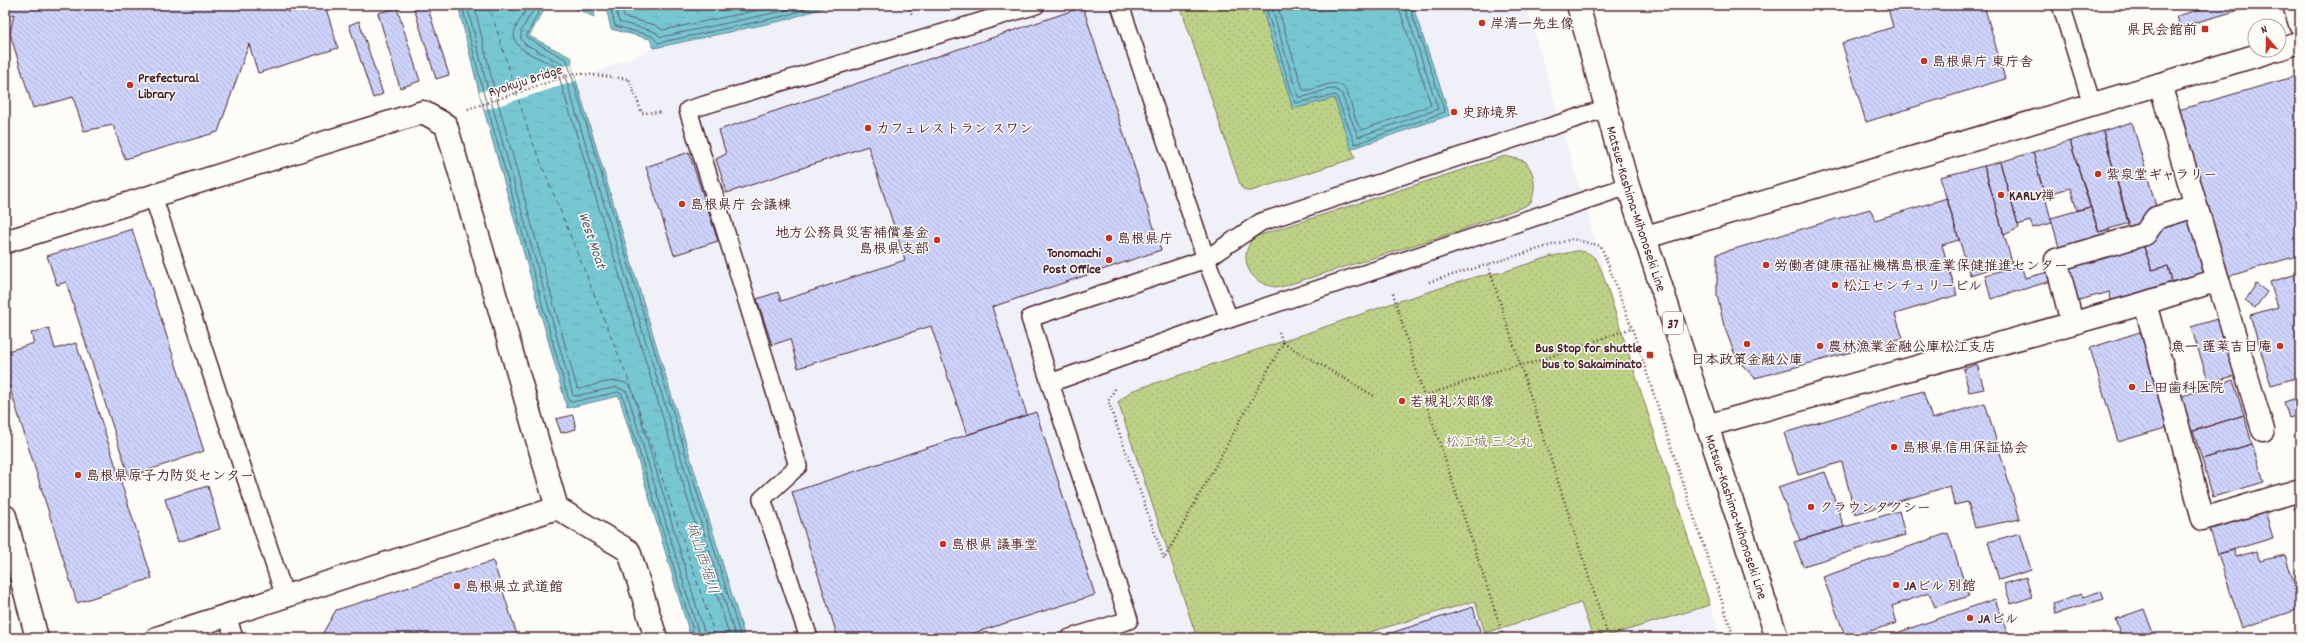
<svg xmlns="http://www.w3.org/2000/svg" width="2305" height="643" font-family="Dekko,'Klee One',sans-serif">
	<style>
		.built { fill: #eff0f8 }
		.grass { fill: url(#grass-dots); stroke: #847859 }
		.water { fill: url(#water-ripples); stroke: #658490 }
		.pier { fill: #fdfcf7 }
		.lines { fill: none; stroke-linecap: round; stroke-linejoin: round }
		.shore { stroke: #5c626e; stroke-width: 1 }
		.ferry { stroke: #5a5a66; stroke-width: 1; stroke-dasharray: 5 4; stroke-linecap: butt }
		.building { fill: url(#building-back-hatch); stroke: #4a1f2b }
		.lane-casing { stroke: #4a1f2b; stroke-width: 20 }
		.street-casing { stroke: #4a1f2b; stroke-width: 25 }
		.secondary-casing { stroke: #4a1f2b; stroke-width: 25 }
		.primary-casing { stroke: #4a1f2b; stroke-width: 25 }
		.path { stroke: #4a1f2b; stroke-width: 2.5; stroke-dasharray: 1 3; stroke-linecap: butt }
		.lane { stroke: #fdfcf7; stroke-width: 17 }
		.street { stroke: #fdfcf7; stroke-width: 22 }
		.secondary { stroke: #fdfcf7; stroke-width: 22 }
		.primary { stroke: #fdfcf7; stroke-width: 22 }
		.poi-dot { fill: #c8321e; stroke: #fdfcf7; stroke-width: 1.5 }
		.labels { text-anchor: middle; stroke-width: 3; stroke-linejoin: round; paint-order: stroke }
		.shield { fill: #fdfcf7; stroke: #806168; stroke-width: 1 }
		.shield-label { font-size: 13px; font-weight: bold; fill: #4a1f2b }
		.poi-label { font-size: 14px; font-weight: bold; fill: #4a1f2b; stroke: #fdfcf7; text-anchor: start }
		.street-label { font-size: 14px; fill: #4a1f2b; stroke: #fdfcf7 }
		.park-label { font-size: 14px; fill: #6d5547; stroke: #fdfcf7 }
		.water-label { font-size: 15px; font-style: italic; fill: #5a5a66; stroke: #fdfcf7 }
	</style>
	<defs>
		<pattern id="grass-dots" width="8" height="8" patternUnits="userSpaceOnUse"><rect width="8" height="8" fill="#bed287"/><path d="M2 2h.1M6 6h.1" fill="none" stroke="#a5b475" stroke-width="1.8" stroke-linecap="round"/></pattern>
		<pattern id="water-ripples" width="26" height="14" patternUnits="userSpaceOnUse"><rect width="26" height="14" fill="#77c7d3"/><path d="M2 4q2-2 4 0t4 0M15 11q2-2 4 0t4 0" fill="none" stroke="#68aab5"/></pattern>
		<pattern id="building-back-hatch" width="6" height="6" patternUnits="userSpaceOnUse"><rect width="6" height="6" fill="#cdd3fb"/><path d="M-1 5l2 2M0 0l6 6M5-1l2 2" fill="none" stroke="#b2b5d7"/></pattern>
	</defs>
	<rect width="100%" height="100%" fill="#fdfcf7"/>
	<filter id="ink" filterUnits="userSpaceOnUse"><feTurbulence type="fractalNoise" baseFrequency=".025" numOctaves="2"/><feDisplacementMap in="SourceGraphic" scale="8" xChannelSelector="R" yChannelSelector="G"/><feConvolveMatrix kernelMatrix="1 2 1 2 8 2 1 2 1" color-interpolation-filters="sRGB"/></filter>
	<g filter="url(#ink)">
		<path class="built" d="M832 5H1261L1293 109 1450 115 1412 5H1526L1620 326 1721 638H745L576 81 654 48 785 20Z"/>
		<path class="grass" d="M1180 5H1261L1293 109 1334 98 1355 158 1251 191H1246L1241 187Z
			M1505 156 1525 161C1536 174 1536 187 1531 202L1525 206 1455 232 1281 287C1252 288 1235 260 1254 237Z
			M1576 251C1598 250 1601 270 1607 287L1710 605 1601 638H1593L1581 603 1485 633 1475 601 1350 638H1197L1118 402 1131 391 1293 338 1390 304 1475 277 1503 272 1549 257Z"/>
		<path class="water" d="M458 5H547L529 36 572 58 571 64 745 638H691L619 396 567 408 479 92Z
			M568 5H832L785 20 654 48 650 39 611 29 606 7H595L594 17Z
			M1261 5H1412L1450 115 1351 149 1334 98 1293 109Z"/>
		<path class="pier" d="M571 64 576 81 485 110 479 92Z"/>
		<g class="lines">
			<path class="shore" d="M462 5 483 91 569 401 572 402 618 392 622 394 695 638
				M467 5 488 90 573 395 575 396 617 387 627 392 700 638
				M474 5 494 88 577 388 579 389C595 386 621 373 632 389L706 638
				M529 5C525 13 518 21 515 30 508 51 544 58 556 67L730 638
				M536 5 521 31V39L525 44 561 63 736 638
				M542 5 526 37 567 60 741 638
				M610 5 615 26 652 36 658 43 784 16 819 5
				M615 5 619 22 653 31 661 37 783 11 802 5
				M621 5 624 17 655 25 663 30 783 5
				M1265 5 1295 103 1336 95 1355 144 1445 112 1409 5
				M1271 5 1298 97C1311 99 1333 80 1342 95L1358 137 1438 109 1404 5
				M1277 5 1303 90C1316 93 1338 72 1347 93 1352 103 1354 122 1362 130L1431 105 1398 5"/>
			<path class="ferry" d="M489 5 529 133 631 386 716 638"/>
		</g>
		<path class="building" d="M5 5H284L287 12 325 5 338 48 258 73 249 44 218 132 125 159 113 125 84 131 73 97 33 108 10 34 14 14 5 17Z
			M413 5H427L449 75 436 79Z
			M1887 5H1984L2005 79 1866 122 1842 43 1893 27Z
			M2215 5H2242L2243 9 2180 27 2177 16Z
			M1083 7 1161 250 992 307 1027 415 967 435 931 326 798 368 790 339 772 345 757 299 778 292 781 301 905 260 868 146 727 193 716 159 726 154 719 130Z
			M397 8 420 81 400 88 378 13Z
			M359 21 383 94 373 98 349 25Z
			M2300 75V255L2223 278 2175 111Z
			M2132 122 2158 213 2131 234 2103 131Z
			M2103 131 2129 223 2099 232 2070 141Z
			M2070 141 2090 207 2077 210 2070 188 2044 195 2033 152Z
			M689 152 718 241 674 255 646 167Z
			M2033 152 2052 223 2033 228 2030 221 2018 225 2000 162Z
			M2000 162 2019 228 2004 235 1984 166Z
			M1984 166 2012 262 1970 275 1940 177Z
			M1947 198 1959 240 1942 245 1957 295 1895 314 1903 338 1755 378 1743 366 1734 352 1724 326 1717 295V254L1870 209 1875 220Z
			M2090 207 2099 232 2109 229 2112 240 2061 255 2051 218Z
			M2192 212 2208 272 2172 282 2168 266 2152 270 2141 239 2151 231 2174 225 2172 217Z
			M132 229 204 451 129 477 66 282 57 285 47 256Z
			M2141 239 2152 270 2168 266 2172 282 2111 301 2110 292 2071 302 2059 263Z
			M2021 265 2025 278 2048 272 2051 281 1991 299 1985 275Z
			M2300 273V377L2271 385 2250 315 2278 307 2270 282Z
			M2256 284 2267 292 2255 308 2245 301Z
			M2220 318 2237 375 2209 383 2191 327Z
			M49 328 55 349 76 343 152 578 77 603 5 372V352L34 343 31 333Z
			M2146 330 2172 426 2118 442 2090 348Z
			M1977 364 1984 389 1969 392 1963 369Z
			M2233 380 2244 415 2187 433 2176 398Z
			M1923 391 1932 419 1985 403 2020 519 1975 528 1968 502 1954 505 1950 486 1855 514 1842 462 1798 475 1784 433Z
			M2300 397V415L2289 418 2284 402Z
			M1036 412 1095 595 958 638H838L792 492Z
			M573 415 576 429 561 433 556 419Z
			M2244 415 2252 444 2202 459 2193 431Z
			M2252 444 2264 482 2213 497 2202 459Z
			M1825 472 1844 527 1800 540 1778 487Z
			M208 486 220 529 178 542 165 499Z
			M2300 497V527L2292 500Z
			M2264 507 2273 538 2218 554 2208 524Z
			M1899 511 1905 535 1803 566 1794 542Z
			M1948 533 1969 596 1935 607 1929 593 1892 606 1897 623 1846 638 1823 577Z
			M2020 533 2031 570 1999 580 1988 542Z
			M2234 550 2236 557 2256 551 2260 561 2285 555 2300 601V609L2242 628 2218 554Z
			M493 561 518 638H320L336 610Z
			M2026 577 2032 597 2011 604 2004 584Z
			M2101 591 2104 599 2055 614 2053 604 2081 594 2083 597Z
			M1995 599 2009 638H1882Z
			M1473 607 1482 638H1375Z
			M2144 609 2155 638H2122L2116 619Z"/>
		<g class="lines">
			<defs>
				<path id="lane" d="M1120 5 1206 259 1261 222 1607 108
					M2061 5 2092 104
					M153 196 285 597
					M1050 383 1030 318 1206 259 1229 319
					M227 615 234 638
					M809 638 762 499 798 466 688 110 1036 5
					M1070 638 1129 620 1050 383 1229 319 1628 186"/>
				<path id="street" d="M5 242 423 112 446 125 557 508
					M2218 280 2263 430
					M2145 303 2218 280 2160 84
					M2072 323 2056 260 2145 234 2156 218 2196 206
					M1706 426 2145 303 2203 519 2300 490
					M157 638 557 508 629 551 656 638"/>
				<path id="secondary" d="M2294 5 2300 24
					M2279 49 2300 42
					M1646 237 2275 50
					M5 516 37 638"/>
				<g id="primary">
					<path id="s1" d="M1578 5 1628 186 1777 638"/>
				</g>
			</defs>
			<use href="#lane" class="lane-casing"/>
			<use href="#street" class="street-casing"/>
			<use href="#secondary" class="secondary-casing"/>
			<use href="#primary" class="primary-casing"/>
			<path class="path" d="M909 5 912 16
				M468 109 576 73 629 79 642 113 663 112
				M1488 265 1607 633
				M1429 282 1572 239 1601 246 1632 328 1734 638
				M1393 293 1424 396 1504 638
				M1279 332 1283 343
				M1115 389 1108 401 1164 559 1283 343 1376 397
				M1424 396 1509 367 1532 363 1632 328"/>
			<use href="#lane" class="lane"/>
			<use href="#street" class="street"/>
			<use href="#secondary" class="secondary"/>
			<use href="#primary" class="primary"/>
		</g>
	</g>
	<g class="poi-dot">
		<circle cx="1482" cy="23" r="4"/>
		<rect x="2201" y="25" width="8" height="8" rx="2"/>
		<circle cx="1924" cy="61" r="4"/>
		<circle cx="130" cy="85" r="4"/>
		<circle cx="1454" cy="112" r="4"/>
		<circle cx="868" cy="128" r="4"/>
		<circle cx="2098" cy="174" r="4"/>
		<circle cx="2001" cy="195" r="4"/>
		<circle cx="682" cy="204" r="4"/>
		<circle cx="1109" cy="238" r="4"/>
		<circle cx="937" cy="240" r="4"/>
		<circle cx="1109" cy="260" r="4"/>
		<circle cx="1766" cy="265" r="4"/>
		<circle cx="1835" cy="285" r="4"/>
		<circle cx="1747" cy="344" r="4"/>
		<circle cx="1820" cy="346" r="4"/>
		<circle cx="2280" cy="346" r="4"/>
		<rect x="1646" y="351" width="8" height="8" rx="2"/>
		<circle cx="2132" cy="387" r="4"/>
		<circle cx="1402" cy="401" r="4"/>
		<circle cx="1894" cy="447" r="4"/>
		<circle cx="78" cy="475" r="4"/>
		<circle cx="1811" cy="507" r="4"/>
		<circle cx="943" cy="544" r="4"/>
		<circle cx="1896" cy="585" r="4"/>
		<circle cx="457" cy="586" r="4"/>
		<circle cx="1970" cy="618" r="4"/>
	</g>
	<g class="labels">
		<rect class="shield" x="1663" y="312" width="20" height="22" rx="3"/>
		<g class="shield-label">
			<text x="1673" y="328">37</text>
		</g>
		<g class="poi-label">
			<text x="1490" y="28">岸清一先生像</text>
			<text x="2197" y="34" text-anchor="end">県民会館前</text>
			<text x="1932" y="66">島根県庁 東庁舎</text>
			<text x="138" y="82">Prefectural<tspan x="138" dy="16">Library</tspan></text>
			<text x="1462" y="117">史跡境界</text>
			<text x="876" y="133">カフェレストラン スワン</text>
			<text x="2106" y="179">紫泉堂ギャラリー</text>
			<text x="2009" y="200">KARLY禅</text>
			<text x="690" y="209">島根県庁 会議棟</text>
			<text x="929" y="237" text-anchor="end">地方公務員災害補償基金<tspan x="929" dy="16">島根県支部</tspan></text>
			<text x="1117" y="243">島根県庁</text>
			<text x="1101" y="257" text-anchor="end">Tonomachi<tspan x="1101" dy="16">Post Office</tspan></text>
			<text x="1774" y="270">労働者健康福祉機構島根産業保健推進センター</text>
			<text x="1843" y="290">松江センチュリービル</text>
			<text x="1828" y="351">農林漁業金融公庫松江支店</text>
			<text x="2272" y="351" text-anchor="end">魚一 蓬莱吉日庵</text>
			<text x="1642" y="352" text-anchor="end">Bus Stop for shuttle<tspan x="1642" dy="16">bus to Sakaiminato</tspan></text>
			<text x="1747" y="364" text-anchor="middle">日本政策金融公庫</text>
			<text x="2140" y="392">上田歯科医院</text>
			<text x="1410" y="406">若槻礼次郎像</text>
			<text x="1902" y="452">島根県信用保証協会</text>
			<text x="86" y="480">島根県原子力防災センター</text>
			<text x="1819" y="512">クラウンタクシー</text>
			<text x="951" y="549">島根県 議事堂</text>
			<text x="1904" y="590">JAビル 別館</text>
			<text x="465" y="591">島根県立武道館</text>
			<text x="1978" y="623">JAビル</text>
		</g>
		<g class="street-label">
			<text transform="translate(525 80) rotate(-18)" y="5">Ryokuju Bridge</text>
			<text dy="5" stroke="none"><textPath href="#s1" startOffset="212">Matsue-Kashima-Mihonoseki Line</textPath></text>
			<text dy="5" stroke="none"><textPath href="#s1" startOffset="536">Matsue-Kashima-Mihonoseki Line</textPath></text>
		</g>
		<g class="park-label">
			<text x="1489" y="446">松江城 三之丸</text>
		</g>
		<g class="water-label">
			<text transform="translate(593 240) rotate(71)" y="5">West Moat</text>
			<text transform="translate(703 558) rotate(72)" y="5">城山西堀川</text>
		</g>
	</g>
	<rect width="2305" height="643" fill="none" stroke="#fdfcf7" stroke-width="20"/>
	<rect x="10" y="10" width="2285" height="623" fill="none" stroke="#4a1f2b" stroke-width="1.5" filter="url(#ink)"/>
	<g transform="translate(2267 38) rotate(340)"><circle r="19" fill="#fdfcf7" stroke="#b5a4a5"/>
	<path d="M0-3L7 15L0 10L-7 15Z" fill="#c8321e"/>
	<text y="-6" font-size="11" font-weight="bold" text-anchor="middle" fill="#4a1f2b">N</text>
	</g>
</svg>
